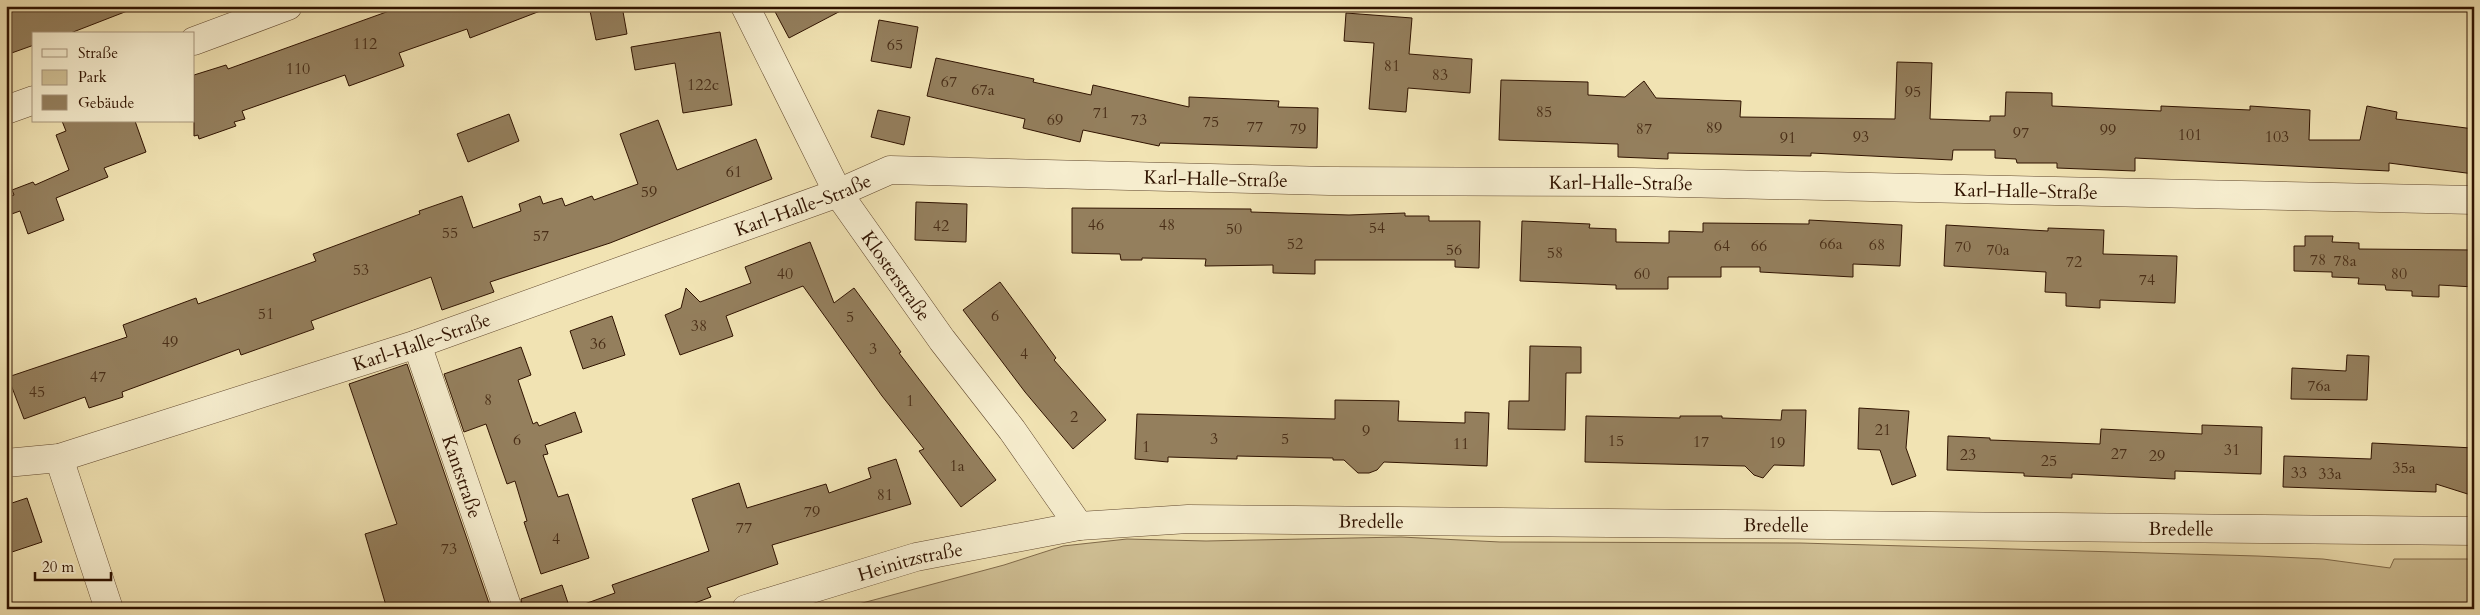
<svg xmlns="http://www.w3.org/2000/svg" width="2480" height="615" font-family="Cardo,serif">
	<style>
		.green { fill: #d0c095; stroke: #806a4a }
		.building { fill: #947f5d; stroke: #301300 }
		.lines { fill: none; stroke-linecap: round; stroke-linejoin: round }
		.minor-casing { stroke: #60472d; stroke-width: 29 }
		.tertiary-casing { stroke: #60472d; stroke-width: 29 }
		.minor { stroke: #f6edce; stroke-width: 28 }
		.tertiary { stroke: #f6edce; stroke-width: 28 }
		.labels { text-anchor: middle; stroke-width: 4; stroke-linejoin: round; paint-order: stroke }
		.number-label { font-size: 16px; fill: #492e17 }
		.street-label { font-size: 19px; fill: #301300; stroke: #f6edce }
	</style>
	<rect width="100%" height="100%" fill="#f1e3b3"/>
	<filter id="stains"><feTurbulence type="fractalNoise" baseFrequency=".004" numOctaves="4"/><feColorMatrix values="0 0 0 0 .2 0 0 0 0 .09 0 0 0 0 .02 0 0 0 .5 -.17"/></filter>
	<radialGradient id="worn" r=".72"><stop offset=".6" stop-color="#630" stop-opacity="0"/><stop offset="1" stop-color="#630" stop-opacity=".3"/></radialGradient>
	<path class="green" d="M1401 537 1500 542 1800 543 2257 556 2323 559 2390 568 2394 559H2474V609H840L1004 565 1063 546 1127 539 1206 541Z"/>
	<path class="building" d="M6 6H135V8L68 34H34V45L6 55Z
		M403 6H548V8L470 38 467 29 399 53 404 66 349 86 345 75 242 111 245 119 234 122 236 126 199 139 198 135 194 136V75L226 65 228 69Z
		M589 6H622L627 34 596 40Z
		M772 6H850L789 38Z
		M1346 13 1412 18 1409 54 1472 59 1470 93 1408 88 1406 112 1369 109 1374 43 1344 41Z
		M879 20 918 27 911 68 871 61Z
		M720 32 732 105 683 113 675 63 635 70 631 47Z
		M936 58 1034 79 1033 82 1091 95 1093 85 1189 107V97L1279 101 1278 107 1318 108 1317 148 1160 143 1159 146 1083 130 1080 142 1023 128 1025 119 927 96Z
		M1897 62 1932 63 1930 119 1990 121V116H2005L2006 92 2052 93V106L2161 111V106L2250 110V106L2310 110 2309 140H2360L2367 106 2397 112 2396 119 2474 129V174L2389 163V171L2135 158V171L2057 168V163H2017L2016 159 1995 158V150H1953L1952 160 1811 153V156L1668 153V159L1618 157V144L1499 140 1501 80 1588 82V95L1625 97 1644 81 1656 98 1741 101 1740 117 1895 119Z
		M878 110 910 117 904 145 871 137Z
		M509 114 519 141 468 162 457 134Z
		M658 120 677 170 756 139 772 179 610 243 490 282 494 292 442 310 431 277 311 321 314 329 241 355 239 349 122 392 123 397 89 408 85 397 24 419 8 377 127 337 123 325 196 298 198 304 316 261 313 254 420 214 419 211 462 196 473 228 521 211 519 204 540 196 543 204 562 198 565 206 592 196 594 200 638 184 620 134Z
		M62 121H135L146 152 104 168 108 177 56 198 64 220 28 234 20 211 6 216V198L14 195 12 190 33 182 35 185 69 170 56 135 66 131Z
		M916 202 967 204 966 242 915 240Z
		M1072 208 1251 209V212L1349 215 1405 213V216H1429V221H1480L1479 268 1455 267V260H1315V274L1273 273V265L1205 266 1206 259 1142 258V260H1121L1120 254 1072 253Z
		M1809 220 1902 225 1900 266 1853 264V277L1760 272V267H1721V277H1668V289H1616V285L1520 281 1522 221 1590 224 1589 228 1616 229V242L1669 243V231L1703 232V223L1809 224Z
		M1946 225 2048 231V228L2104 230 2103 254 2177 256 2175 303 2100 300V308L2066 306V293L2045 292 2046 272 1944 266Z
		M2305 236H2333L2332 242 2359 243V249L2474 250V287L2439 285V297L2412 296V291L2386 290 2385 285 2358 284 2359 278 2332 277V272L2294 271V246H2305Z
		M810 242 834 303 854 288 901 352 899 353 996 480 961 507 919 451 924 449 882 396 803 286 726 316 733 336 680 355 665 315 681 308 686 288 700 302 751 283 745 267Z
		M1000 282 1056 358 1054 360 1106 420 1073 449 1025 392 963 310Z
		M612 316 625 355 583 369 570 331Z
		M1530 346 1581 347V373H1566L1565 430 1508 429 1509 401H1529Z
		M521 347 531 375 518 380 533 424 537 422 539 426 575 412 582 432 545 445 548 454 543 455 558 497 568 494 589 558 541 574 524 522 527 521 515 481 507 484 486 424 464 432 444 374Z
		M2347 355 2369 356 2367 400 2291 399 2292 368 2346 371Z
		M407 364 491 609H387L365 534 397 524 349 384Z
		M1335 400 1399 401 1398 421 1465 423V412L1489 413 1487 466 1384 462 1377 470 1369 473H1358L1344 460H1333V458L1237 456V459L1168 457V462L1135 459 1137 414 1335 419Z
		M1859 408 1909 411 1906 448 1916 476 1892 485 1880 450 1858 449Z
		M1782 410H1806L1804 466 1774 465 1763 478 1754 475 1745 466 1585 462 1586 416 1680 418V416H1722V418L1781 420Z
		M2202 425 2262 427 2261 474 2175 471V479L2072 474V478L2024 476V473L1947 470 1948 436 1990 438V440L2100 444 2101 429 2202 434Z
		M2372 443 2474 448V496L2436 484V492L2283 487 2284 456 2371 459Z
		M896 459 911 504 772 545 778 564 707 588 711 597 679 609H580L579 606 615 593 612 585 709 551 692 499 739 483 747 508 826 484 829 493 871 478 868 468Z
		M27 498 42 542 6 554V505Z
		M562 585 570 609H523L521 599Z"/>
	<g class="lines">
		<defs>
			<g id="minor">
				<path id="s1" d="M745 6 838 193 942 340 1012 430 1079 526"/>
				<path id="s2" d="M417 344 508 609"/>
				<path d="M59 458 109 609"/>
				<path id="s3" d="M6 463 59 458 417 344 838 193 890 170 1329 181 1634 182 2474 200"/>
				<path id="s4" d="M746 609 916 557 1079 526 1188 519 2474 531"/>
			</g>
			<path id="tertiary" d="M194 41 288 6
				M6 110 34 100"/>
		</defs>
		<use href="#minor" class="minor-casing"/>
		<use href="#tertiary" class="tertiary-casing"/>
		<use href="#minor" class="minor"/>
		<use href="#tertiary" class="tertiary"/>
	</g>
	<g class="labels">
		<g class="number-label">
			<text x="365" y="49">112</text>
			<text x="895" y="50">65</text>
			<text x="1392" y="71">81</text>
			<text x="298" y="74">110</text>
			<text x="1440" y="80">83</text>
			<text x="949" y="87">67</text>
			<text x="703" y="90">122c</text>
			<text x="983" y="95">67a</text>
			<text x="1913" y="97">95</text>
			<text x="1544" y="117">85</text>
			<text x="1101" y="118">71</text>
			<text x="1055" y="125">69</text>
			<text x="1139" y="125">73</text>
			<text x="1211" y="127">75</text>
			<text x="1255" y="132">77</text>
			<text x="1714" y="133">89</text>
			<text x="1298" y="134">79</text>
			<text x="1644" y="134">87</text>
			<text x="2108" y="135">99</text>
			<text x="2021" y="138">97</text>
			<text x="2190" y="140">101</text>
			<text x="1861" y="142">93</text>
			<text x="2277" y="142">103</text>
			<text x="1788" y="143">91</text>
			<text x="734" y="177">61</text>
			<text x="649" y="197">59</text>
			<text x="1096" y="230">46</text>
			<text x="1167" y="230">48</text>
			<text x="941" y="231">42</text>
			<text x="1377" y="233">54</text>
			<text x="1234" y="234">50</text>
			<text x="450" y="238">55</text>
			<text x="541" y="241">57</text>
			<text x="1295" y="249">52</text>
			<text x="1831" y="249">66a</text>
			<text x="1877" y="250">68</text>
			<text x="1722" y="251">64</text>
			<text x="1759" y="251">66</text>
			<text x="1963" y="252">70</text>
			<text x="1454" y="255">56</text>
			<text x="1998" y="255">70a</text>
			<text x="1555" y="258">58</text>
			<text x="2318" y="265">78</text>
			<text x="2345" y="266">78a</text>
			<text x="2074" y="267">72</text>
			<text x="361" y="275">53</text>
			<text x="785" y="279">40</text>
			<text x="1642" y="279">60</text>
			<text x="2399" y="279">80</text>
			<text x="2147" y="285">74</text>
			<text x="266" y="319">51</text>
			<text x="995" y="321">6</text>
			<text x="850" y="322">5</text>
			<text x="699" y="331">38</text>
			<text x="170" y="347">49</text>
			<text x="598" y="349">36</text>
			<text x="873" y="354">3</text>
			<text x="1024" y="359">4</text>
			<text x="98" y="382">47</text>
			<text x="2319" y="391">76a</text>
			<text x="37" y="397">45</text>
			<text x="488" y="405">8</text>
			<text x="910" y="406">1</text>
			<text x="1074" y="422">2</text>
			<text x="1883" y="435">21</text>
			<text x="1366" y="436">9</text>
			<text x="1214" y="444">3</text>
			<text x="1285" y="444">5</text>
			<text x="517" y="445">6</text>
			<text x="1616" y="446">15</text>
			<text x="1701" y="447">17</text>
			<text x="1777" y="448">19</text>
			<text x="1461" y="449">11</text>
			<text x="1146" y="452">1</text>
			<text x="2232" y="455">31</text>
			<text x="2119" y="459">27</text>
			<text x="1968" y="460">23</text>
			<text x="2157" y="461">29</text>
			<text x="2049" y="466">25</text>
			<text x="957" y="471">1a</text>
			<text x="2404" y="473">35a</text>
			<text x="2299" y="478">33</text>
			<text x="2330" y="479">33a</text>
			<text x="885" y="500">81</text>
			<text x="812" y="517">79</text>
			<text x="744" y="533">77</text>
			<text x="556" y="544">4</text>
			<text x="449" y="554">73</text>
		</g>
		<g class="street-label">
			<text dy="7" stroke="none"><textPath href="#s3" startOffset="1259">Karl-Halle-Straße</textPath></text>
			<text dy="7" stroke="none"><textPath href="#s3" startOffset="1664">Karl-Halle-Straße</textPath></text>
			<text dy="7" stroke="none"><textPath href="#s3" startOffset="2069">Karl-Halle-Straße</textPath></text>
			<text dy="7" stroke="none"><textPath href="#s3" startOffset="839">Karl-Halle-Straße</textPath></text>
			<text dy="7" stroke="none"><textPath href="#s1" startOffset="310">Klosterstraße</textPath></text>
			<text dy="7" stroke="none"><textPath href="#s3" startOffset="434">Karl-Halle-Straße</textPath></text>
			<text dy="7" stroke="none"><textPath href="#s2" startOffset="140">Kantstraße</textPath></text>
			<text dy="7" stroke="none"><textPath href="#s4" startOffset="636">Bredelle</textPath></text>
			<text dy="7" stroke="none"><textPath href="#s4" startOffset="1041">Bredelle</textPath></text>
			<text dy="7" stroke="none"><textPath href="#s4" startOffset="1446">Bredelle</textPath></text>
			<text dy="7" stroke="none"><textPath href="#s4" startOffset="171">Heinitzstraße</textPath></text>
		</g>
	</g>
	<rect width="2480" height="615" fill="none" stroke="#f1e3b3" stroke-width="25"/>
	<rect x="8" y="8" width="2465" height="600" fill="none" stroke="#301300" stroke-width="2.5"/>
	<rect x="12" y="12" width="2455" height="590" fill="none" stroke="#301300"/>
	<rect x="32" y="32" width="162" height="90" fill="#f6edce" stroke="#a7967c"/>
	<rect x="42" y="49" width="25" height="8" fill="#f6edce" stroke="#a7967c"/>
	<text x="78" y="58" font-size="15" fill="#301300">Straße</text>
	<rect x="42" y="70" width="25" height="15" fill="#d0c095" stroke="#a7967c"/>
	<text x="78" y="82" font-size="15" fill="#301300">Park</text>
	<rect x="42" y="95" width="25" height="15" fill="#947f5d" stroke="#a7967c"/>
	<text x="78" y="108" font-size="15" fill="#301300">Gebäude</text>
	<path d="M35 572v8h76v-8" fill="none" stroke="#301300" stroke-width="2.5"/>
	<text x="42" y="572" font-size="15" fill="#301300" stroke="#f6edce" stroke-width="4" paint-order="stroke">20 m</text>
	<rect width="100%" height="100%" filter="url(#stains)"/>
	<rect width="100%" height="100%" fill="url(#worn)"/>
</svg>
